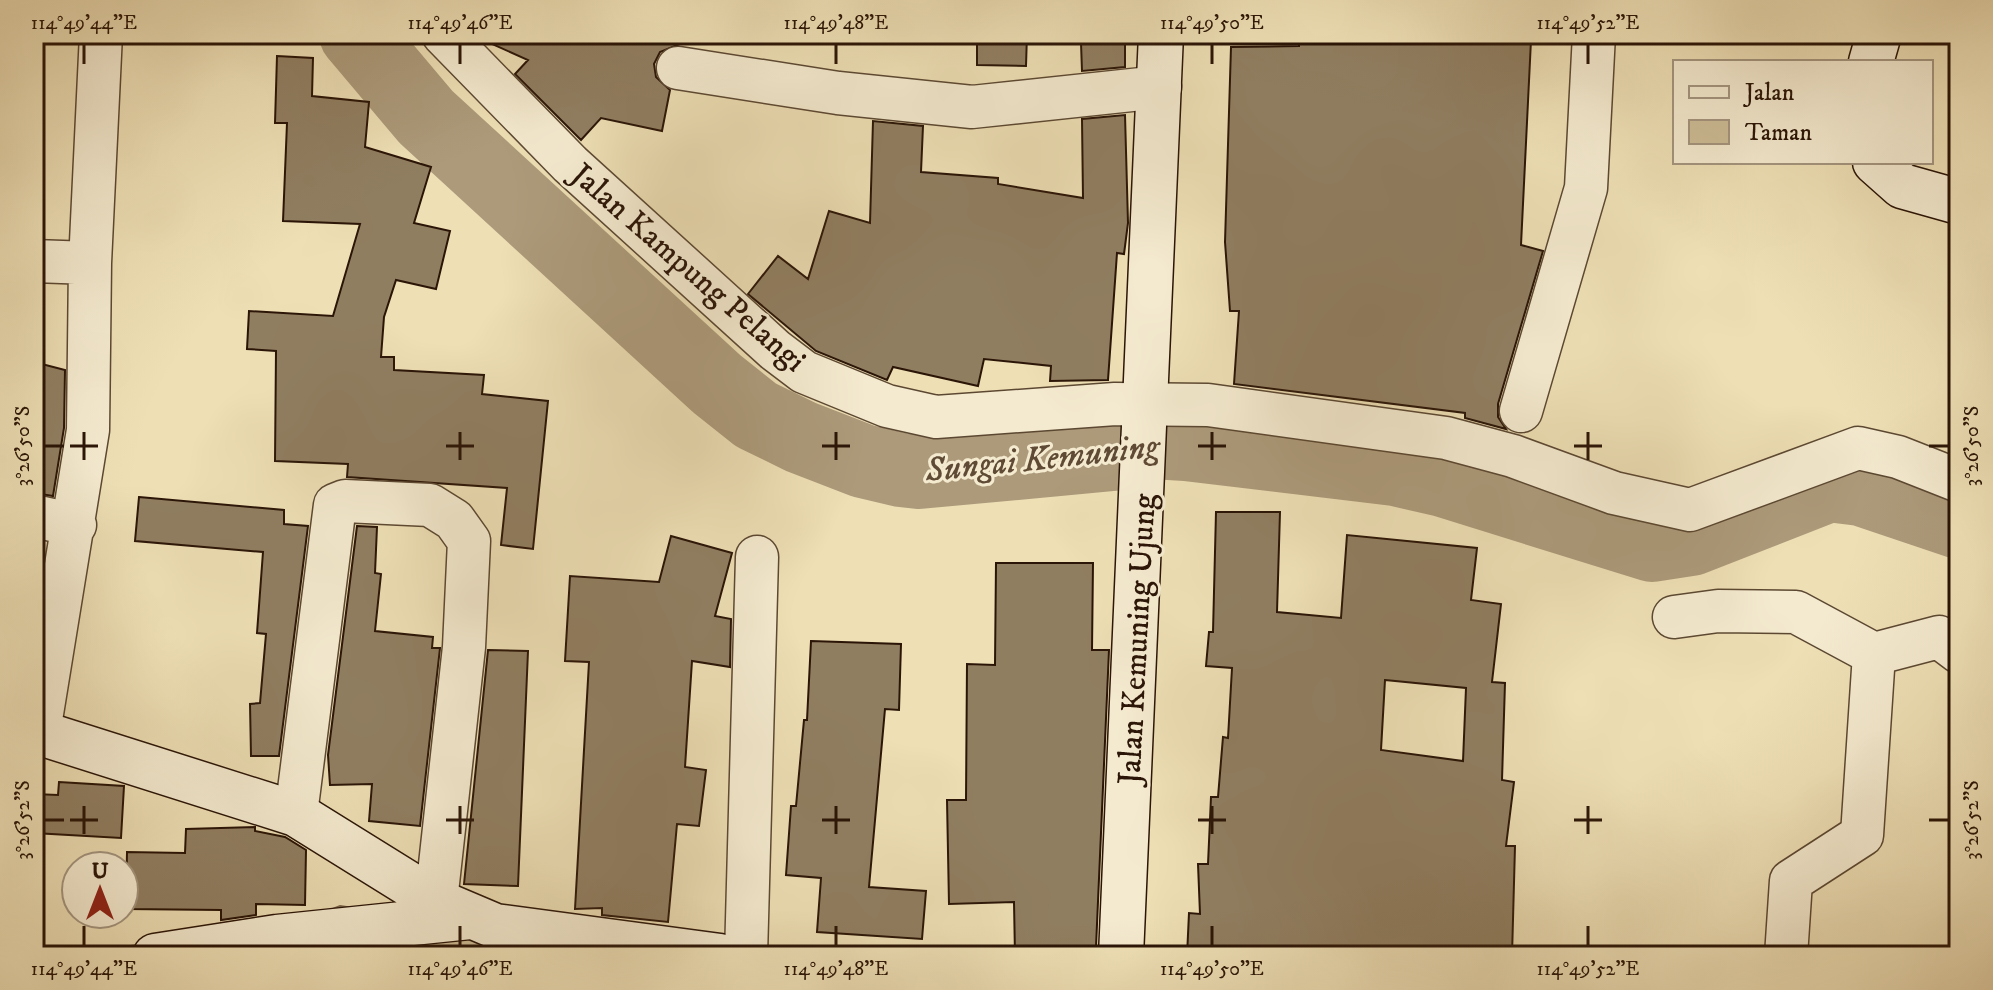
<svg xmlns="http://www.w3.org/2000/svg" width="1993" height="990" font-family="'IM FELL DW Pica',serif">
	<style>
		.green { fill: #cdbd97; stroke: #7c694f; stroke-width: 2 }
		.lines { fill: none; stroke-linecap: round; stroke-linejoin: round }
		.river { stroke: #ac9a7a; stroke-width: 74 }
		.building { fill: #907e61; stroke: #2b1507; stroke-width: 2; fill-rule: evenodd }
		.street-casing { stroke: #5c4832; stroke-width: 45 }
		.secondary-casing { stroke: #2b1507; stroke-width: 47 }
		.street { stroke: #f4eacf; stroke-width: 42 }
		.secondary { stroke: #f4eacf; stroke-width: 44 }
		.ticks { fill: none; stroke: #2b1507; stroke-width: 3 }
		.labels { text-anchor: middle; stroke-width: 6; stroke-linejoin: round; paint-order: stroke }
		.street-label { font-size: 32px; fill: #2b1507; stroke: #f4eacf }
		.water-label { font-size: 34px; font-style: italic; fill: #5f4a35; stroke: #f4eacf }
		.neatline { fill: none; stroke: #2b1507; stroke-width: 3 }
		.ticks-label { font-size: 20px; text-anchor: middle; fill: #2b1507 }
	</style>
	<rect width="100%" height="100%" fill="#eedfb5"/>
	<filter id="stains"><feTurbulence type="fractalNoise" baseFrequency=".0025" numOctaves="4"/><feColorMatrix values="0 0 0 0 .2 0 0 0 0 .09 0 0 0 0 .02 0 0 0 .5 -.17"/></filter>
	<radialGradient id="worn" r=".72"><stop offset=".6" stop-color="#630" stop-opacity="0"/><stop offset="1" stop-color="#630" stop-opacity=".3"/></radialGradient>
	<path class="green" d="M340 906 669 956H87L88 951 285 928Z"/>
	<g class="lines">
		<path class="river" d="M356 34 426 117 717 384 756 415 801 437 863 461 901 470 919 472 1113 454 1153 442 1186 444 1395 469 1443 480 1652 545 1691 539 1829 485 1861 489 1959 522"/>
	</g>
	<path class="building" d="M477 34H682L680 44 660 52 654 64 656 77 670 90 662 131 601 118 581 140 515 74 528 60 483 40Z
		M977 34H1027L1026 66 977 65Z
		M1299 34H1353V40H1531L1521 245 1543 251 1498 404V417L1506 429 1465 418V413L1234 384 1239 311H1230L1225 242 1231 47 1299 46Z
		M1125 42V67L1082 71 1081 43Z
		M277 56 313 58 312 96 369 102 365 147 431 167 414 223 450 231 436 289 396 280 384 317 381 357H394V370L484 375 482 394 548 401 533 549 501 545 507 488 347 477 348 464 275 461 276 351 247 349 249 311 333 316 360 224 283 221 287 123H275Z
		M1125 115 1128 223 1124 254 1117 253 1108 380 1050 381 1051 366 984 359 978 386 893 367 887 380 816 351 748 294 778 256 808 279 829 211 870 223 873 121 923 126 921 172 998 178V184L1083 198 1082 119Z
		M34 362 65 370 64 428 53 496 34 493Z
		M139 497 284 510V524L308 526 279 756H251L250 704 260 703 266 634 257 633 263 552 135 541Z
		M1216 512H1280L1277 612 1341 618 1347 535 1477 548 1471 600 1501 604 1492 682 1505 683 1502 780 1514 782 1506 846H1515L1512 956H1187L1189 913 1200 914 1198 864H1208L1211 797H1218L1223 737 1228 738 1232 668 1206 666 1209 632H1213ZM1385 680 1466 688 1463 761 1381 750Z
		M357 526 377 527 375 573 381 574 375 631 433 637 432 648H440L420 826 369 821 372 784 330 785 328 755Z
		M671 536 732 553 715 616 731 619 730 667 692 661 685 767 706 770 699 826 677 824 668 922 602 915V908L575 909 589 662 565 661 570 576 659 582Z
		M996 563H1093L1092 650H1109L1096 947H1062V956H1015L1014 902 949 904 947 800H966L967 664 995 665Z
		M811 641 901 644 899 710 885 709 869 887 926 891 922 939 817 932 821 878 786 875 791 806H796L804 720H807Z
		M488 650 528 651 518 886 464 884Z
		M59 782 124 786 121 838 34 833V794L58 795Z
		M255 827V831L285 837 306 850 305 905 256 904V915L221 920V910L126 909 127 852 185 853 186 829Z"/>
	<g class="lines">
		<defs>
			<path id="street" d="M443 34 570 164 775 350 804 372 887 406 936 417 1115 404 1208 405 1446 438 1513 456 1614 493 1690 510 1858 448 1898 457 1959 481
				M678 68 838 93 972 107 1160 87
				M34 261 90 263
				M1521 411 1586 188 1594 34
				M34 516 75 525
				M1674 617 1718 611 1796 612 1874 654
				M39 732 88 430 90 263 101 34
				M296 814 335 505 345 501 430 505 454 520 469 541 464 647 436 901
				M746 956 757 557
				M1786 956 1791 881 1862 835 1874 654 1939 637 1959 652"/>
			<path id="secondary" d="M1871 62 1879 34
				M1875 162 1902 186 1959 202
				M34 731 296 814 436 901 495 926 720 956
				M155 956 277 937 470 917
				M1121 956 1161 34"/>
		</defs>
		<use href="#street" class="street-casing"/>
		<use href="#secondary" class="secondary-casing"/>
		<use href="#street" class="street"/>
		<use href="#secondary" class="secondary"/>
	</g>
	<path class="ticks" d="M84 44V64M460 44V64M836 44V64M1212 44V64M1588 44V64M84 432V460M460 432V460M836 432V460M1212 432V460M1588 432V460M44 446H64M70 446H98M446 446H474M822 446H850M1198 446H1226M1574 446H1602M1929 446H1949M84 806V834M460 806V834M836 806V834M1212 806V834M1588 806V834M44 820H64M70 820H98M446 820H474M822 820H850M1198 820H1226M1574 820H1602M1929 820H1949M84 926V946M460 926V946M836 926V946M1212 926V946M1588 926V946"/>
	<g class="labels">
		<g class="street-label">
			<text transform="translate(689 267) rotate(41)" y="11">Jalan Kampung Pelangi</text>
			<text transform="translate(1136 639) rotate(-87)" y="11">Jalan Kemuning Ujung</text>
		</g>
		<g class="water-label">
			<text transform="translate(1042 457) rotate(-6)" y="12">Sungai Kemuning</text>
		</g>
	</g>
	<rect width="1993" height="990" fill="none" stroke="#eedfb5" stroke-width="88"/>
	<rect x="1673" y="60" width="260" height="104" fill="#f4eacf" stroke="#a4957f" stroke-width="2"/>
	<rect x="1689" y="86" width="40" height="12" fill="#f4eacf" stroke="#a4957f" stroke-width="2"/>
	<text x="1745" y="100" font-size="24" fill="#2b1507">Jalan</text>
	<rect x="1689" y="120" width="40" height="24" fill="#cdbd97" stroke="#a4957f" stroke-width="2"/>
	<text x="1745" y="140" font-size="24" fill="#2b1507">Taman</text>
	<g transform="translate(100 890)"><circle r="38" fill="#f4eacf" stroke="#a4957f" stroke-width="2"/>
	<path d="M0-6L14 30L0 20L-14 30Z" fill="#8f2418"/>
	<text y="-12" font-size="22" font-weight="bold" text-anchor="middle" fill="#2b1507">U</text>
	</g>
	<rect x="44" y="44" width="1905" height="902" class="neatline"/>
	<g class="ticks-label">
		<text x="84" y="29">114°49'44"E</text>
		<text x="460" y="29">114°49'46"E</text>
		<text x="836" y="29">114°49'48"E</text>
		<text x="1212" y="29">114°49'50"E</text>
		<text x="1588" y="29">114°49'52"E</text>
		<text transform="translate(22 446) rotate(-90)" y="7">3°26'50"S</text>
		<text transform="translate(1971 446) rotate(-90)" y="7">3°26'50"S</text>
		<text transform="translate(22 820) rotate(-90)" y="7">3°26'52"S</text>
		<text transform="translate(1971 820) rotate(-90)" y="7">3°26'52"S</text>
		<text x="84" y="975">114°49'44"E</text>
		<text x="460" y="975">114°49'46"E</text>
		<text x="836" y="975">114°49'48"E</text>
		<text x="1212" y="975">114°49'50"E</text>
		<text x="1588" y="975">114°49'52"E</text>
	</g>
	<rect width="100%" height="100%" filter="url(#stains)"/>
	<rect width="100%" height="100%" fill="url(#worn)"/>
</svg>
